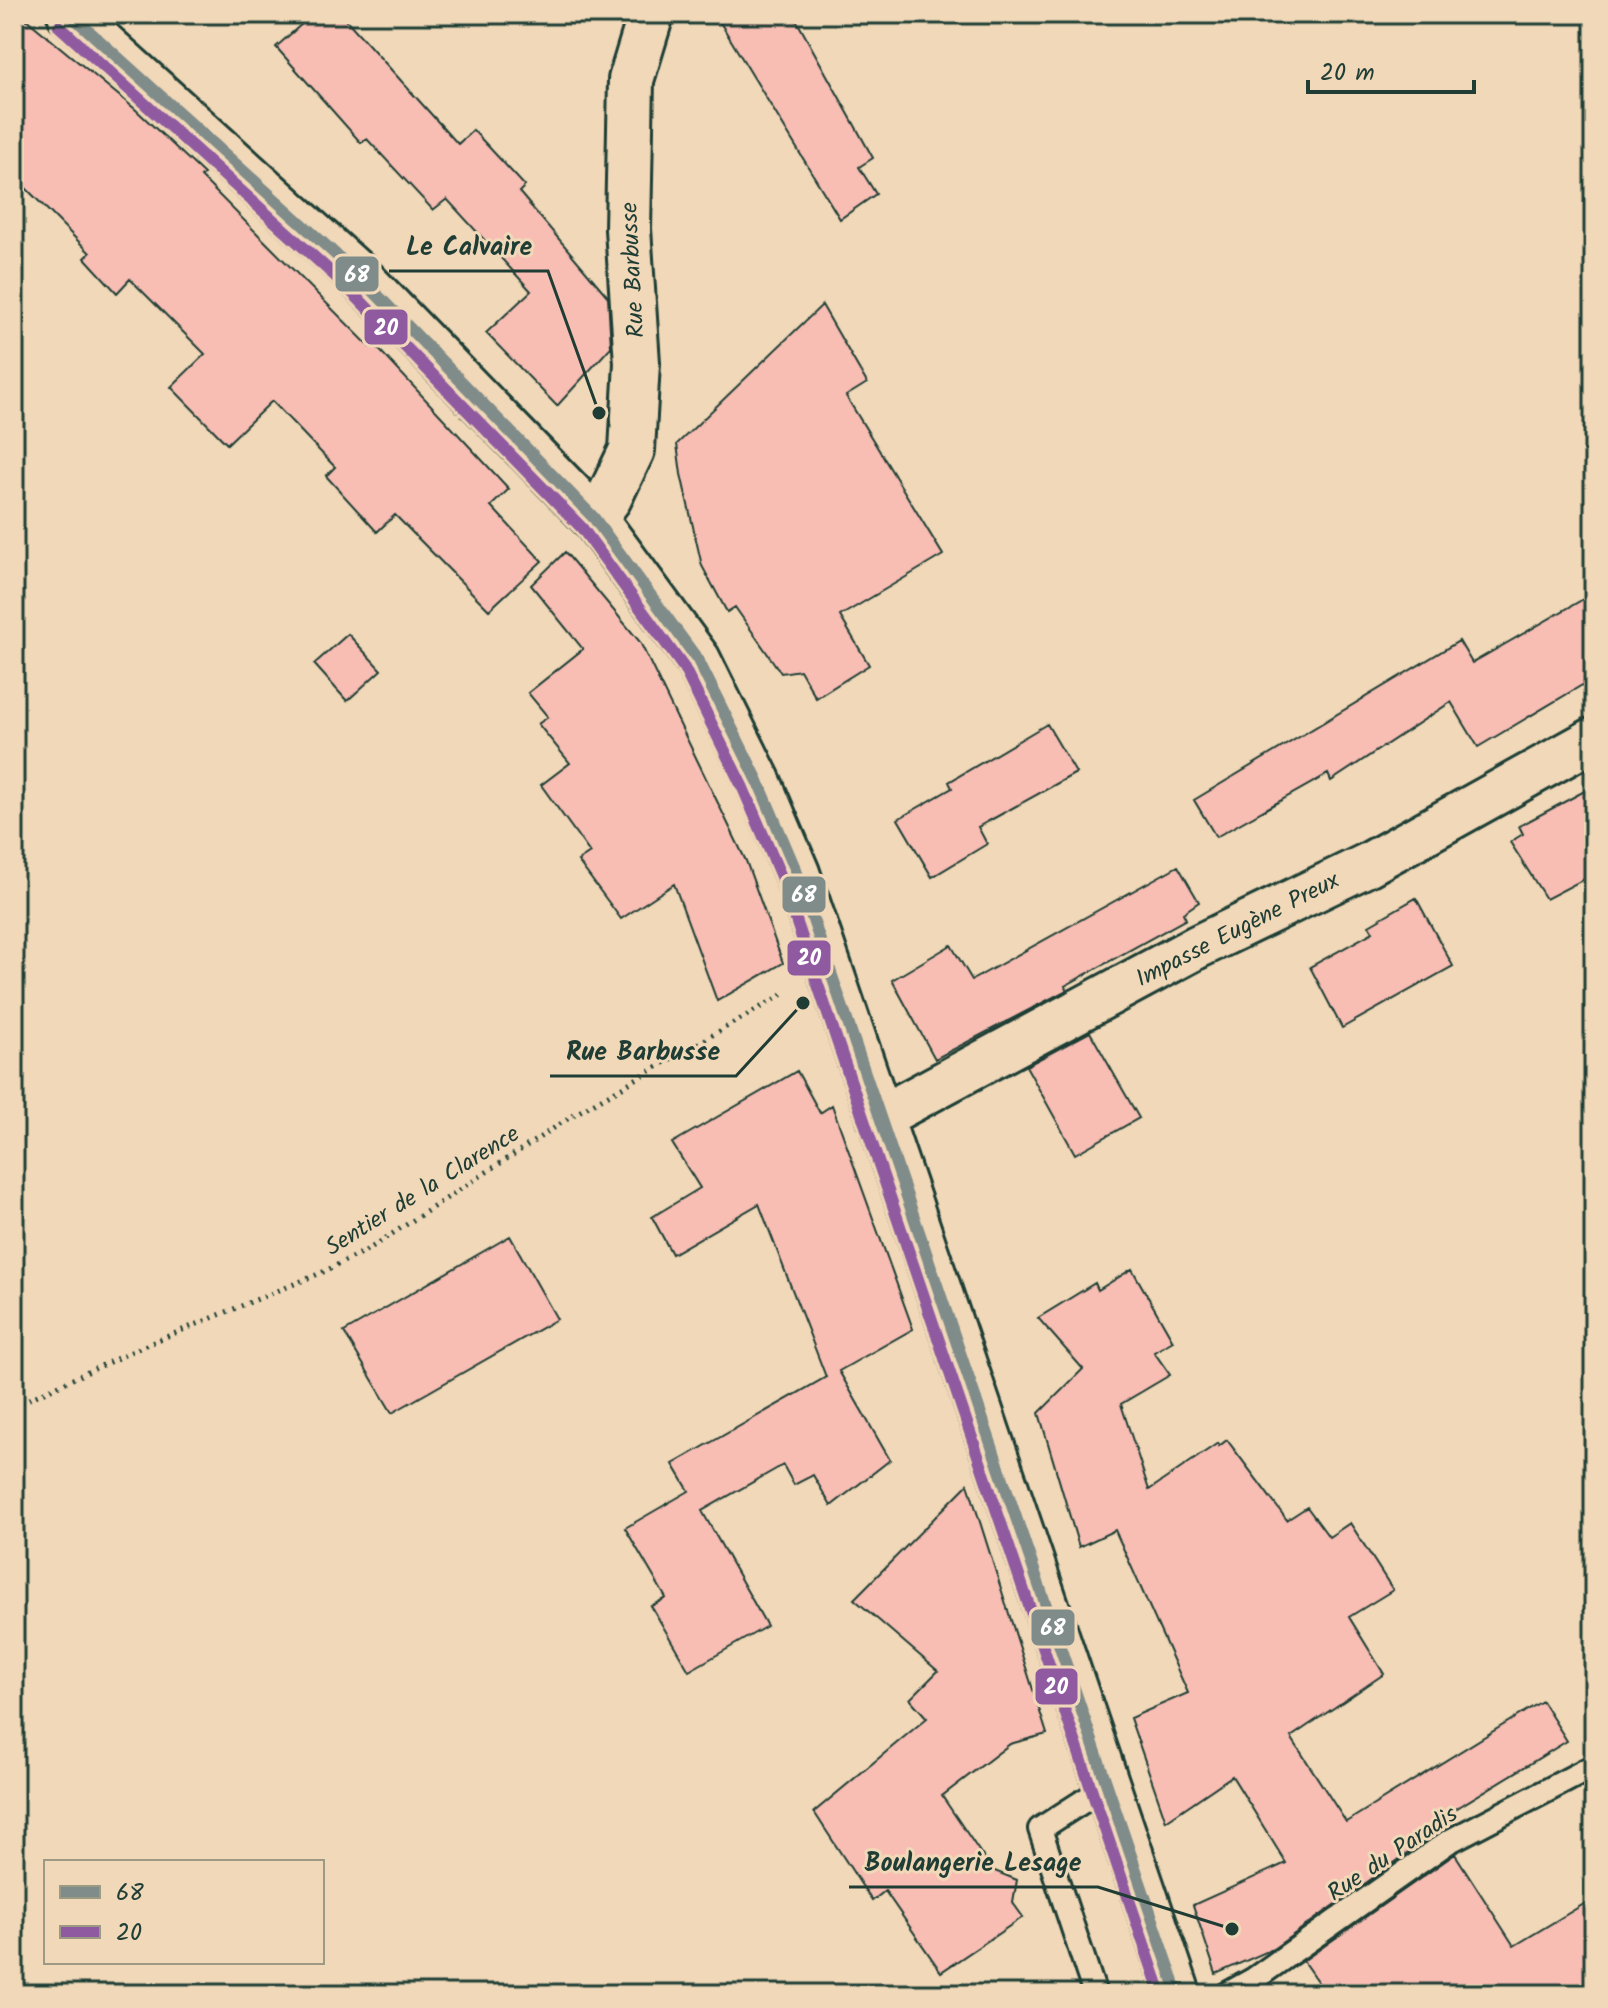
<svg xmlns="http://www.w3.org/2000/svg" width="1608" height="2008" font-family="Kalam,sans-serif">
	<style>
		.building { fill: #f8bdb3; stroke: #1f3d34; stroke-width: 2 }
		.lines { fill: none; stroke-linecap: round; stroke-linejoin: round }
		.service-casing { stroke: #1f3d34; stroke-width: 28 }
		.minor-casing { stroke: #1f3d34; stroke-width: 48 }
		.tertiary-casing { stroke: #1f3d34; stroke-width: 50 }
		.secondary-casing { stroke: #1f3d34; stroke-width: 50 }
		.path { stroke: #1f3d34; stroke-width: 5; stroke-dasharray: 2 6; stroke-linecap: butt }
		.service { stroke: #f0d8b8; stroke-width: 22 }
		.minor { stroke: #f0d8b8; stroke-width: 42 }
		.tertiary { stroke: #f0d8b8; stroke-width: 44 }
		.secondary { stroke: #f0d8b8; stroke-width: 44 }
		.bus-1-casing { stroke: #f0d8b8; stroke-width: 18 }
		.bus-2-casing { stroke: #f0d8b8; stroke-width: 18 }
		.bus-1 { stroke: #808c89; stroke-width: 12 }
		.bus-2 { stroke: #8f5aa0; stroke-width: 12 }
		.labels { text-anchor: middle; stroke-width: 6; stroke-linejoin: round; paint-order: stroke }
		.street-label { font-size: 24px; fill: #1f3d34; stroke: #f0d8b8 }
		.leader { fill: none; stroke: #1f3d34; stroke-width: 3 }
		.callout-dot { fill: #1f3d34; stroke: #f0d8b8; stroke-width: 3 }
		.callout-label { font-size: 26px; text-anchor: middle; font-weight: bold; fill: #1f3d34; stroke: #f0d8b8; stroke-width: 6; stroke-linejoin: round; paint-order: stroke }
		.line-badge { stroke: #f0d8b8; stroke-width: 3 }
		.badge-label { font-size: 22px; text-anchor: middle; font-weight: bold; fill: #fff }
	</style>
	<rect width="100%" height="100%" fill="#f0d8b8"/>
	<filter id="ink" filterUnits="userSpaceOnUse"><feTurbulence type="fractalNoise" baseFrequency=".0125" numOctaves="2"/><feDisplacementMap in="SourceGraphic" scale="16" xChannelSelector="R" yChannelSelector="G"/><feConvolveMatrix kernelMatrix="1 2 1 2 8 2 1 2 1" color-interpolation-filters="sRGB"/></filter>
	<g filter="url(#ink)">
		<path class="building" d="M14 14H20L135 109 204 174 201 177 370 347 374 344 509 489 491 506 542 561 489 610 395 515 377 532 326 476 335 467 272 401 227 444 171 387 205 354 130 279 117 293 85 258 90 253 14 176Z
			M313 14H341L458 144 473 130 525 186 519 192 608 297 611 347 557 406 486 333 531 291 447 199 433 210 367 139 361 143 276 47Z
			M715 14H793L873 158 859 167 876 194 840 219Z
			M822 305 867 383 846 396 943 555 840 616 869 665 816 698 800 670 781 673 735 607 727 612 702 566 681 474 677 444Z
			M565 552 640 642 746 861 783 963 717 1001 674 884 621 919 578 861 590 853 541 785 570 763 538 724 548 717 528 693 583 649 531 585Z
			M1594 593V678L1478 747 1451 702 1331 781 1328 774 1216 837 1194 800 1459 641 1472 663Z
			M348 634 381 670 347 701 314 664Z
			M1047 724 1076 773 978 827 987 844 932 877 898 819 952 788 949 782Z
			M1594 786V874L1546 899 1510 842 1523 834 1519 826 1523 824Z
			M1178 866 1199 902 1183 913 1186 919 1065 986 1067 990 935 1059 892 980 951 945 972 980Z
			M1416 898 1453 966 1342 1028 1310 967 1373 932 1369 925Z
			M1090 1032 1139 1118 1075 1154 1026 1066Z
			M797 1071 820 1113 832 1105 913 1329 839 1371 890 1460 831 1506 813 1475 794 1485 783 1465 702 1511 767 1626 689 1671 651 1606 666 1598 625 1528 689 1491 673 1464 826 1377 759 1204 672 1254 652 1217 700 1188 672 1143Z
			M510 1236 557 1319 392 1413 344 1332Z
			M1132 1269 1173 1341 1154 1352 1170 1375 1121 1404 1149 1490 1218 1443 1219 1446 1227 1440 1287 1520 1307 1507 1329 1537 1350 1523 1393 1590 1349 1617 1384 1674 1291 1737 1346 1822 1542 1701 1567 1741 1444 1816 1445 1818 1435 1825 1439 1831 1273 1949 1216 1974 1193 1905 1286 1863 1232 1776 1166 1821 1130 1718 1188 1693 1115 1530 1079 1547 1039 1413 1083 1369 1038 1318 1095 1283 1098 1290Z
			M968 1484 1047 1734 1010 1744 942 1796 992 1870 1017 1880 1013 1903 1023 1917 941 1972 885 1891 872 1901 814 1812 927 1718 910 1699 938 1671 854 1599Z
			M1455 1854 1514 1946 1594 1898V1994H1326L1303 1961Z"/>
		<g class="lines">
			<defs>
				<path id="service" d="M1095 1994 1040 1829 1107 1786
					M1227 1994 1254 1979 1448 1842 1594 1766"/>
				<path id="minor" d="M879 1118 1197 947 1367 865 1594 739"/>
				<path id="tertiary" d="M594 518 609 498 632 450 637 363 628 229 631 80 651 14"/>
				<path id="secondary" d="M70 14 355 272 594 518 698 660 758 781 797 873 1178 1994"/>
			</defs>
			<use href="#service" class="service-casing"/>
			<use href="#minor" class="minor-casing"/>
			<use href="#tertiary" class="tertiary-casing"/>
			<use href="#secondary" class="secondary-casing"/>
			<path class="path" d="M14 1406 144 1346 321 1273 369 1249 577 1113 784 994"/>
			<use href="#service" class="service"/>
			<use href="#minor" class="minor"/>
			<use href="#tertiary" class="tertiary"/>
			<use href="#secondary" class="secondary"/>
			<defs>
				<path id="bus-1" d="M70 14 355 272 594 518 698 660 758 781 797 873 1178 1994"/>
				<path id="bus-2" d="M59 26 344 284 582 528 684 668 743 788 782 879 1161 1994"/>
			</defs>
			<use href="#bus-1" class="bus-1-casing"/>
			<use href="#bus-2" class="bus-2-casing"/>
			<use href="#bus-1" class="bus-1"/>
			<use href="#bus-2" class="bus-2"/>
		</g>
	</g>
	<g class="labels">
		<g class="street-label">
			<text transform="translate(632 270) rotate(-93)" y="8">Rue Barbusse</text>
			<text transform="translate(1237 929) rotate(-27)" y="8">Impasse Eugène Preux</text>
			<text transform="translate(422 1190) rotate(-32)" y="8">Sentier de la Clarence</text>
			<text transform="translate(1392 1853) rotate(-34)" y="8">Rue du Paradis</text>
		</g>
	</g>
	<path class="leader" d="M599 413L548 271H389M803 1003L736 1076H550M1232 1929L1098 1887H849"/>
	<g class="callout-dot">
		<circle cx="599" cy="413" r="8"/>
		<circle cx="803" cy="1003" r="8"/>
		<circle cx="1232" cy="1929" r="8"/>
	</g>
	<g class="callout-label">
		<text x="469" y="255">Le Calvaire</text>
		<text x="643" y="1060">Rue Barbusse</text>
		<text x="973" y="1871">Boulangerie Lesage</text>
	</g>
	<g class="line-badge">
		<rect x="334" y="255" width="46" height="38" rx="8" fill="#808c89"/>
		<rect x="363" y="308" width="46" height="38" rx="8" fill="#8f5aa0"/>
		<rect x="781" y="875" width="46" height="39" rx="8" fill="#808c89"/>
		<rect x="786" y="939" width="46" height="38" rx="8" fill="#8f5aa0"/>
		<rect x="1030" y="1608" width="46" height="39" rx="8" fill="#808c89"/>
		<rect x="1034" y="1667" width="45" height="39" rx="8" fill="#8f5aa0"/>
	</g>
	<g class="badge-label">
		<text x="357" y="282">68</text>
		<text x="386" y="335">20</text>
		<text x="804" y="902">68</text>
		<text x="809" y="965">20</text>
		<text x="1053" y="1635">68</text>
		<text x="1056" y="1694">20</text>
	</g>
	<rect width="1608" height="2008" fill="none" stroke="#f0d8b8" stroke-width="48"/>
	<rect x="24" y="24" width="1560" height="1960" fill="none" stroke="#1f3d34" stroke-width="3" filter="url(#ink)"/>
	<rect x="44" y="1860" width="280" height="104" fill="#f0d8b8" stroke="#9c9a83" stroke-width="2"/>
	<rect x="60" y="1886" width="40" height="12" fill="#808c89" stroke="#9c9a83" stroke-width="2"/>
	<text x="116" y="1900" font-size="24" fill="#1f3d34">68</text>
	<rect x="60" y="1926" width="40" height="12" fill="#8f5aa0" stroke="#9c9a83" stroke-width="2"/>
	<text x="116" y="1940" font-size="24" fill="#1f3d34">20</text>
	<path d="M1308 80v12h166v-12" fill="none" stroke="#1f3d34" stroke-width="4"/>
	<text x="1320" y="80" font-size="24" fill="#1f3d34" stroke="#f0d8b8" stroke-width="6" paint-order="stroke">20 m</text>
</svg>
